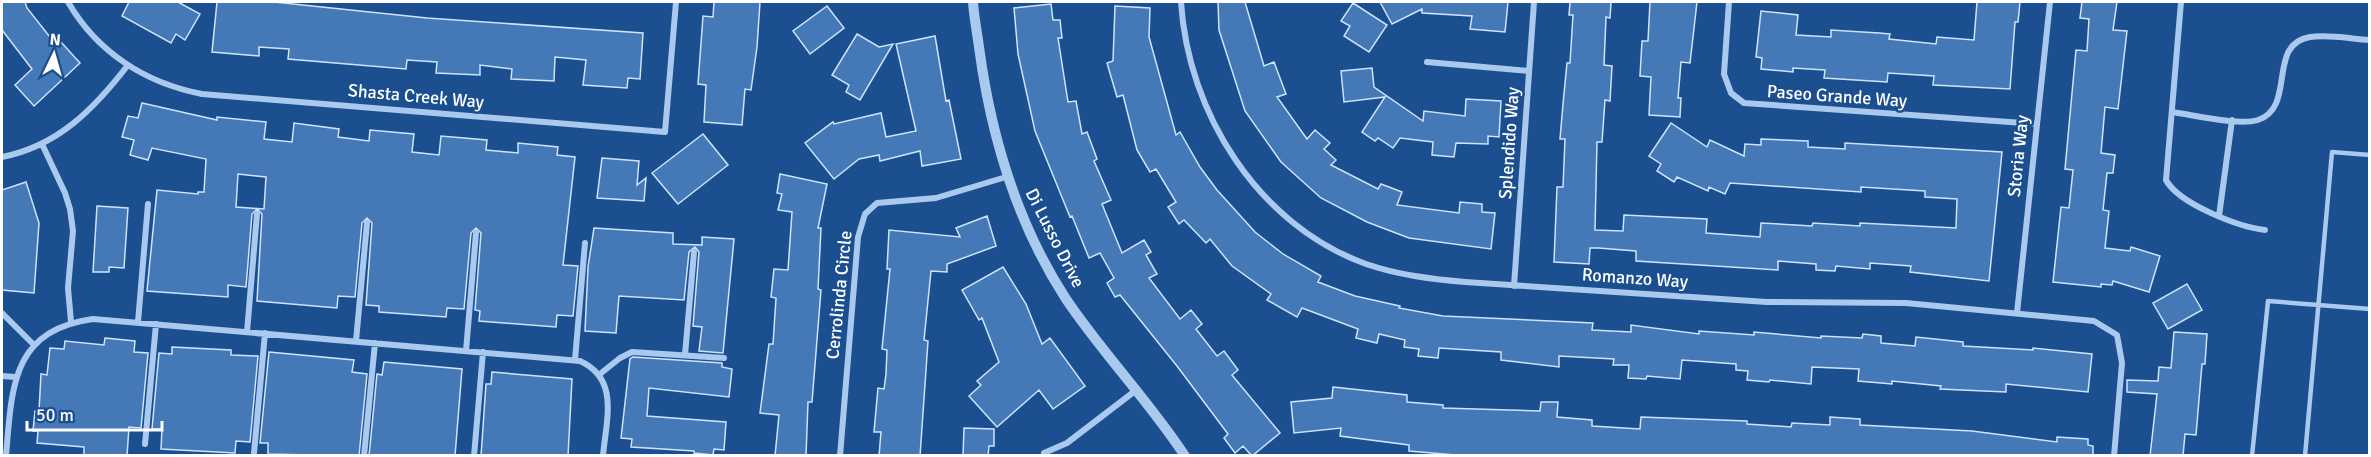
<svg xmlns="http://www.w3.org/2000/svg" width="2371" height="457" font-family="Signika,sans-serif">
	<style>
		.building { fill: #4478b7; stroke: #cfe3fa; stroke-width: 1.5; fill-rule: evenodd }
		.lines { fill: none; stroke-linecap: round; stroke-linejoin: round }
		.service { stroke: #a9c9ee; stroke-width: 4.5 }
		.minor { stroke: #a9c9ee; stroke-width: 6 }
		.tertiary { stroke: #a9c9ee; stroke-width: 10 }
		.labels { text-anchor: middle; stroke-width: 5; stroke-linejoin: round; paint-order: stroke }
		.street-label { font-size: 18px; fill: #fff; stroke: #1b4f8f }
	</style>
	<rect width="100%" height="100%" fill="#1b4f8f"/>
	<path class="building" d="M2 2H25L27 8 57 46 61 42 80 63 34 106 15 85 32 69 2 30Z
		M129 2H178L200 14 185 40 176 34 171 43 122 16Z
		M217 2H274L427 18 643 33 640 79 628 78 627 88 583 85 586 60 555 57 554 81 511 79 512 69 480 65V75L436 73 437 62 407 60 406 69 288 59 289 49 259 47V56L212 52Z
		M714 2H760L757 47 751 90 745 89 742 125 704 122 706 85 698 84 703 16 713 17Z
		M1218 2H1245L1264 66 1274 62 1286 94 1277 97 1307 139 1315 130 1330 143 1324 149 1336 160 1331 165 1378 189 1381 184 1402 192 1397 205 1459 213 1460 202 1482 204V212L1495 213 1491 249 1409 238 1367 222 1321 198 1281 162 1245 111 1219 30Z
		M1380 2H1508L1505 32 1470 29 1472 16 1422 13V9L1392 24Z
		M1570 2H1611L1610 18 1606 17 1604 65 1612 66 1610 101 1605 100 1602 142H1597L1595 230 1623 231 1624 215 1707 219 1706 233 1760 237 1761 223 1812 226 1813 223 1860 226V223L1956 228 1957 199 1925 197V191L1861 187V192L1730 183 1725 194 1709 187 1708 191 1677 177 1674 182 1657 171 1661 164 1649 156 1671 123 1707 147 1710 140 1744 156 1745 144 1761 145V139L1808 141V147L1845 149V143L2002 152 1989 281 1910 272 1911 266 1870 263V269L1836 266 1835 271 1816 270V264L1778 261V270L1636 261V251L1598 248H1590L1589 264 1554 262 1557 187H1563L1565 139H1560L1563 104 1567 63H1570L1573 15H1569Z
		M1650 2H1697L1690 63 1681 62 1678 98H1681L1680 117 1649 115 1651 77 1640 76 1642 41H1648Z
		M1977 2H2020L2018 22H2015L2010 89 1933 85 1934 76 1888 73 1887 82 1824 78 1825 70 1793 68V72L1761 69 1762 58 1756 57 1761 11 1798 15 1796 35 1831 37V30L1879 33 1890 34 1889 39 1936 44 1937 37 1974 40Z
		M2082 2H2117L2113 30 2127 31 2118 109 2105 107 2101 153 2115 155 2113 173H2107L2103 210 2109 211 2105 248 2130 251 2131 247 2160 256 2149 292 2113 281 2112 285 2101 284V287L2053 282 2061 207 2069 208 2073 170 2065 169 2076 50 2087 51 2089 19 2080 18Z
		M1353 3 1387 25 1369 52 1344 36 1350 26 1341 21Z
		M1051 4 1053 20H1060L1062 38H1058L1068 102 1076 101 1082 134 1087 132 1097 159 1094 161 1111 200 1102 204 1122 253 1144 240 1151 252 1146 255 1157 274 1149 278 1180 319 1191 310 1202 324 1196 329 1217 356 1224 351 1238 370 1232 375 1280 433 1252 456 1243 446 1235 453 1224 438 1228 434 1177 366 1120 295 1115 297 1107 283 1114 278 1100 253 1089 258 1072 216 1070 217 1035 131 1018 54 1014 8Z
		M827 6 844 28 810 54 793 31Z
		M1115 6 1150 8 1149 37 1176 135 1180 132 1200 167 1217 190 1255 232 1283 254 1321 276 1318 282 1355 296 1400 306 1399 308 1443 316 1593 323 1592 330 1631 332V325L1699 334V331L1754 335V332L1821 338V336L1862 338 1863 334 1881 336V343L1915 346 1916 337 1963 342V346L2033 350V348L2092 354 2088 392 2006 384V392L1940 389 1941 386 1892 381V384L1858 381 1859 369 1812 367 1811 384 1770 380 1769 382 1747 380 1748 371 1736 370V364L1682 360 1680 379 1647 376 1646 379 1628 378 1629 365H1613L1614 359 1559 356V367L1501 360V352L1439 348 1438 358 1418 356 1419 349 1404 347 1405 340 1379 334 1377 343 1356 338 1358 329 1302 308 1297 317 1267 300 1271 294 1232 266 1210 239 1206 243 1184 220 1179 224 1168 207 1176 202 1156 169 1150 172 1137 150 1123 95 1117 97 1107 63 1113 61Z
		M857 34 879 47 893 44 860 100 846 92 849 85 832 75Z
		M935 36 946 101 949 100 961 159 922 166 920 151 880 161 879 155 859 159 834 179 805 143 833 122 834 124 881 113 886 137 916 131 896 44Z
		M1372 68 1374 87 1423 121 1424 111 1465 116 1466 99 1501 101 1499 137 1488 136V144L1456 143 1454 157 1432 155 1433 142 1400 138 1393 148 1378 138 1375 141 1362 132 1385 97 1344 102 1341 71Z
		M142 103 217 120V117L266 122 264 139 292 142 294 123 339 129 338 137 369 141 370 130 414 134 412 152 439 155 441 136 487 140 486 150 518 153V143L558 147 557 155 575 157 563 265 578 266 573 316 557 315 556 327 479 321 480 311 475 310 481 233 476 228 471 233 464 309 447 308 446 317 379 312V306L366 305 372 223 367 218 362 223 355 297 338 296 337 308 257 301 262 214 257 209 252 214 246 287 228 285V297L147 291 157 190 198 194V192H204L206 159 152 148 148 160 130 155 134 140 122 137 128 116 138 118ZM238 174 266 177 264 209 236 207Z
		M703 134 728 165 678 204 652 173Z
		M602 158 639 161 637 185 646 178 644 201 597 198Z
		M780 174 827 184 818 228H821L818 289 821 290 812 402H808L806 456H775L779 415 760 413 769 344H773L776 298 771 297 774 269 788 270 792 212 778 210 782 194 777 193Z
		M26 182 39 223 34 293 2 290V190Z
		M97 206 128 208 124 268 109 267V272H93Z
		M987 216 996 246 947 264V272L931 271 924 340 928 341 920 456H879L881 432H874L878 388 884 389 886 374 887 350 882 349 890 269H887L889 230 960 237 956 228Z
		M594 228 673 233V244L702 245V237L734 239 723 353 699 351 702 327 693 326 699 252 695 247 689 252 684 300 619 296 616 333 585 331 588 267Z
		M1003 267 1026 304 1042 344 1050 338 1085 386 1053 409 1039 390 997 427 969 396 981 385 977 381 999 362 982 318 979 320 962 290Z
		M2187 284 2202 310 2168 329 2153 303Z
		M2174 332 2207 334 2205 364H2202L2196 435 2185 434 2183 456H2150L2157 394 2127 392V380L2158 381 2159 367 2171 368Z
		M105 338 135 341 134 352 148 353 141 428 129 427 127 456H84V447L37 443 38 431H33L35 411H39L41 374 47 375 50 348 64 349 65 341 104 345Z
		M172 347 231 350V355L258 356 250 442 236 441 235 453 161 449 162 429H152L159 353 172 354Z
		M269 352 354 360 352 372 367 374 359 456 268 454V443H260Z
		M633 357 722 363V367L732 369 729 397 649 388 647 416 726 422 724 450 714 449 713 455 694 453V451L631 447 632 439 621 438 630 359Z
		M384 362 462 369 455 456H369L377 374 382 375Z
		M492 372 572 379 568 456H481L486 384H491Z
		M1333 387 1407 395V402L1443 405V408L1540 411 1541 402H1558L1557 417 1592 420V426L1640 429 1641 417 1747 421V424L1791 427 1792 423 1830 425V417L1860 419V425L1972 431 2057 442V437L2088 439V445L2093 446V456H1467L1409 451V445L1340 436 1341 428 1294 433 1291 402 1332 398Z
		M964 428 994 429V446H989L988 456H963Z"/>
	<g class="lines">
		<path class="service" d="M2252 456 2268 301 2370 309
			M2305 456 2332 152 2370 155"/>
		<path class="minor" d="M68 2C97 52 145 83 202 94L665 132 676 2
			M1181 2C1188 113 1258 225 1366 264 1398 275 1431 279 1465 282L1767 302 1906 303 2094 321 2117 335 2122 363 2114 456
			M1729 2 1724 74 1731 93 1744 103 2036 124
			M2181 2 2166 180C2179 204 2239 227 2265 230
			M1427 62 1529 71
			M2172 112C2194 115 2238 126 2258 120 2297 107 2266 44 2310 37 2329 34 2351 39 2370 40
			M42 144 65 193 70 209 73 231 68 288 71 322
			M2 157C58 146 94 109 128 65
			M2219 216 2232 120
			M1514 286 1534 2
			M2 313 34 345
			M2017 313 2050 2
			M138 322 148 204
			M247 332 257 214
			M356 341 367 223
			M466 351 476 233
			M685 355 694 252
			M575 360 585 243
			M600 374 620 358 632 352 724 358
			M2 376 15 377
			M145 444 156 324
			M254 453 265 333
			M1044 453 1067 443 1135 391
			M6 456C12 388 11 330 93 319L580 361C620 379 606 420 603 456
			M364 456 375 343
			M474 456 483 352
			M840 456 858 237 865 214 877 203 936 198 1006 177"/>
		<path class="tertiary" d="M973 2C974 17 977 32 979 47 991 137 1016 222 1066 299 1103 354 1149 401 1185 456"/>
	</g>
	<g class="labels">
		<g class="street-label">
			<text transform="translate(416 96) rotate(5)" y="6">Shasta Creek Way</text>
			<text transform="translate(1837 96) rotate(4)" y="6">Paseo Grande Way</text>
			<text transform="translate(1509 143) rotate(-86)" y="6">Splendido Way</text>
			<text transform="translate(2018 156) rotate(-84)" y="6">Storia Way</text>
			<text transform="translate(1055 238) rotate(63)" y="6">Di Lusso Drive</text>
			<text transform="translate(1635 278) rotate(4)" y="6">Romanzo Way</text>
			<text transform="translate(839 295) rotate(-84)" y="6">Cerrolinda Circle</text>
		</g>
	</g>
	<rect width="2371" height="457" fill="none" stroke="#ffffff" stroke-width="6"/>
	<g transform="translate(54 54) rotate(5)" stroke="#1b4f8f" stroke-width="4.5" paint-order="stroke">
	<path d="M0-4.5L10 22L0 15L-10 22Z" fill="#ffffff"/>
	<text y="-9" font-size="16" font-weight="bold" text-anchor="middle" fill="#ffffff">N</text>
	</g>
	<path d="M27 421v9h135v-9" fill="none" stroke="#ffffff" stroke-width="3"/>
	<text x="36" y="421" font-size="18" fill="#ffffff" stroke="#1b4f8f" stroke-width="4.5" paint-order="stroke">50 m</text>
</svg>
